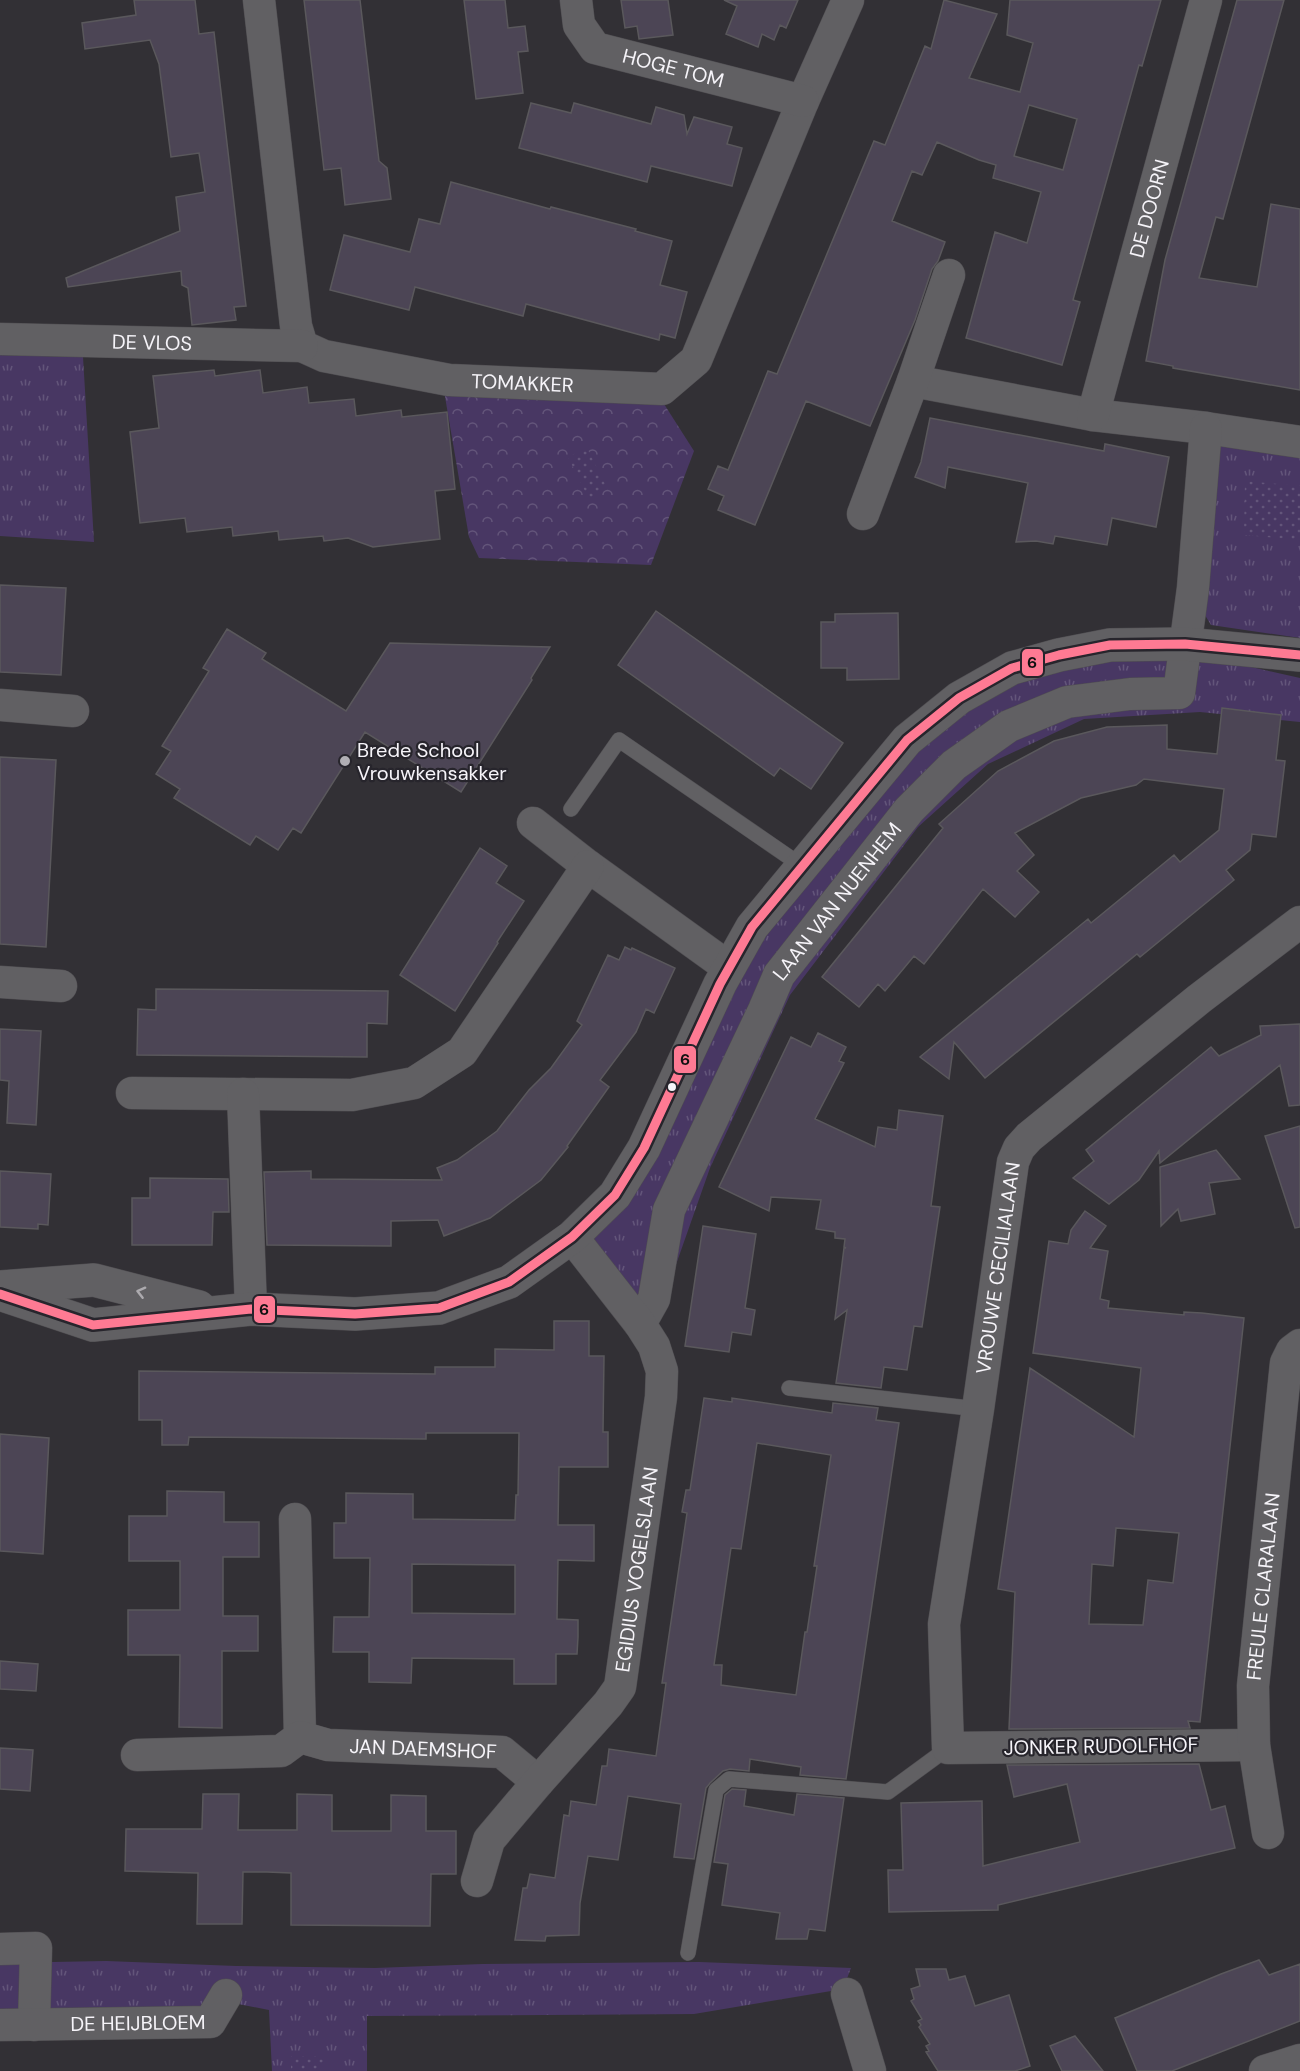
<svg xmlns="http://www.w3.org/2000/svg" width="1300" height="2071" font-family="'DM Sans',sans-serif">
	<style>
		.grass { fill: url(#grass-tufts) }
		.forest { fill: url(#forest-crowns) }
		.park { fill: url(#park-dots) }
		.building { fill: #4c4555; stroke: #5a585c; stroke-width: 1.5; fill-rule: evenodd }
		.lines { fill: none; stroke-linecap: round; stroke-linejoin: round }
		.service-casing { stroke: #4f4d51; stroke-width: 16 }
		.minor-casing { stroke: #4f4d51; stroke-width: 33 }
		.tertiary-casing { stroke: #4f4d51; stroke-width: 34 }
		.service { stroke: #616063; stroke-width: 15 }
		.minor { stroke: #616063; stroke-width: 32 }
		.tertiary { stroke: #616063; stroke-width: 33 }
		.bus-1-casing { stroke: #27252c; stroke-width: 14 }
		.bus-1 { stroke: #fe7a93; stroke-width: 9 }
		.oneway { stroke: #acaaae }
		.poi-dot { fill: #b1afb4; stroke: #27252c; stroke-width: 2 }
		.bus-dot { fill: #f6f4f9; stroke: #27252c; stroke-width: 2 }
		.labels { text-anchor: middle; stroke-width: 4.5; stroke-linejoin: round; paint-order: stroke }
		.street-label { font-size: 20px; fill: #f6f4f9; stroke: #27252c }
		.poi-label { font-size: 20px; fill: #f6f4f9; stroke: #27252c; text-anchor: start }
		.line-badge { stroke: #27252c; stroke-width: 2 }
		.pale-badge-label { font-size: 16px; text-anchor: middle; font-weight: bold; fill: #111 }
	</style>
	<defs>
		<pattern id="grass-tufts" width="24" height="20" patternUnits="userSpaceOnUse" patternTransform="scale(1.5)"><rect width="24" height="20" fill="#483763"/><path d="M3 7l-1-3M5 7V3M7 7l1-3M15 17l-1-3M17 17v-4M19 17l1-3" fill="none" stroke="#63557a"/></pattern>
		<pattern id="forest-crowns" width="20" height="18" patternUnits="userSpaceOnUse" patternTransform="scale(1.5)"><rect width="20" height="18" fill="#483763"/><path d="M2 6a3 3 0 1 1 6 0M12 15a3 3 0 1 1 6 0" fill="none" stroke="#63557a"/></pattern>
		<pattern id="park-dots" width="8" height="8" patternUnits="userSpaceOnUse" patternTransform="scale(1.5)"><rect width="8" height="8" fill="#483763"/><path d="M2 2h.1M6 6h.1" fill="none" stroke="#63557a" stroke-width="1.8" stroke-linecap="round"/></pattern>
	</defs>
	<rect width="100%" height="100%" fill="#323035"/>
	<path class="grass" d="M0 355 83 357 94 542 0 536Z
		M1210 442 1300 456V638L1211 625 1197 602Z
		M1203 656 1300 678V722L1200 712 1084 719 988 764 918 827 790 995 710 1168 647 1347 576 1251 754 939 912 746 974 701 1035 672 1114 659Z
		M106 1961 236 1966 375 1968 483 1964 699 1962 851 1968 843 1989 694 2014 367 2016V2071H272L269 2010 238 2004 0 2034V1963Z"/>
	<path class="forest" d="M443 385 657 393 694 451 651 565 479 558 469 537Z"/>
	<path class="park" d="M587 448 607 488 589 499 568 457Z
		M1245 481 1300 486V540L1244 535Z
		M291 2056H324V2071H291Z"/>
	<path class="building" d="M134 0H195L199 34 214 32 246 306 234 307 236 320 192 325 188 288 182 285 181 271 68 287 66 278 180 231 176 197 205 192 199 153 171 157 159 64 150 40 85 49 82 23 136 15Z
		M304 0H360L379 161 387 168 391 199 345 205 341 168 324 170Z
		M464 0H505L508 28 525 26 528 51 518 52 523 93 476 99Z
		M621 0H668L673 35 639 39 637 26 625 28Z
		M724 0H798L786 28 780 25 774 40 762 34 758 47 726 34 737 6Z
		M944 0 997 14 969 78 1020 92 1033 43 1007 35 1010 0H1161L1142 66 1139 65 1073 300 1080 302 1062 365 966 338 995 232 1027 243 1041 192 993 178 996 165 979 160 937 142 922 175 912 171 892 221 945 242 938 261 932 269 915 320 870 426 806 401 755 525 718 510 724 496 708 489 718 466 728 470 768 371 777 374 874 141 885 145 925 46 931 49ZM1029 105 1077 119 1063 170 1014 156Z
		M1237 0H1284L1223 219 1216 217 1199 278 1257 287 1271 204 1300 209V390L1173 368V366L1146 361 1165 260Z
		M531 103 571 113 574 103 651 124 656 107 684 115 687 134 694 117 732 127 727 144 742 148 732 186 651 166 647 182 519 148Z
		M451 182 550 209 551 207 636 229 635 231 672 241 660 285 687 292 675 338 660 334 659 340 526 304 523 316 415 287 409 310 330 290 344 235 410 252 419 219 440 224Z
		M214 370 215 376 260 370 263 393 307 387 309 403 354 399 356 416 401 410 402 417 447 412 455 489 435 491 440 539 373 547 348 538 324 541 323 536 279 540 278 531 233 536 232 527 187 532 185 518 140 523 130 432 159 428 153 376Z
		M930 418 1104 451 1105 444 1169 457 1156 527 1112 518 1107 545 1055 536 1053 544 1036 541 1016 542 1028 483 948 467 945 488 915 477 921 462Z
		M0 585 66 588 61 675 0 672Z
		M656 611 843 743 811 789 780 768 774 776 618 665Z
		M898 613 899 679 847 680V668H821V622H835V614Z
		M227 629 266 653 262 659 346 711 390 643 550 647 531 678 532 680 461 792 365 732 301 833 293 828 278 850 256 836 250 845 174 798 180 789 156 774 171 751 162 746 209 671 203 668Z
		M1222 708 1281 715 1276 760 1285 761 1276 837 1252 834 1250 850 1226 870 1234 880 1140 957 1137 954 985 1078 954 1042 949 1079 920 1057 1088 919 1091 923 1174 855 1180 862 1219 830 1224 789 1144 779 1136 785 1081 798 1015 833 1034 855 1017 871 1039 892 1015 917 983 889 924 964 914 956 885 991 878 984 859 1007 822 977 943 828 939 824 998 771 1054 741 1107 727 1167 725V749L1217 754Z
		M0 757 56 760 46 947 0 944Z
		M480 848 507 866 496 883 524 901 497 942 498 943 455 1011 400 975Z
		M625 947 631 950 632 948 675 968 654 1013 646 1009 636 1032 600 1080 609 1087 567 1146 568 1147 541 1180 490 1218 444 1236 438 1220 391 1221V1246L267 1245 264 1172 311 1171V1179L442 1180 437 1168 457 1160 497 1131 529 1090 551 1068 582 1025 577 1021 608 955 619 960Z
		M156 989 388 991 387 1024 367 1023V1057L137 1055 138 1009 156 1010Z
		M1300 1024V1105L1289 1106 1280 1065 1160 1163 1159 1151 1139 1180 1109 1204 1073 1178 1094 1161 1086 1150 1211 1047 1219 1056 1261 1035 1260 1026Z
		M0 1029 41 1031 36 1125 7 1123 9 1081 0 1080Z
		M818 1033 846 1047 839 1061 844 1063 815 1119 875 1147 878 1127 897 1130 899 1110 943 1116 931 1206 940 1207 922 1327 914 1326 907 1370 884 1367 881 1388 836 1383 847 1310 835 1319 844 1248H846L844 1247 845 1239 835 1238V1232L816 1229 821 1200 771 1197 769 1211 719 1187 791 1037 811 1047Z
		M1300 1126V1227L1295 1228 1265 1136Z
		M1216 1150 1240 1179 1209 1183 1215 1214 1181 1221 1178 1209 1161 1226 1160 1167Z
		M0 1171 51 1174 48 1225 38 1224V1229L0 1227Z
		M150 1178 228 1179 229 1212H213L212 1245H132V1198H150Z
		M1085 1211 1106 1226 1090 1248 1108 1251 1100 1299 1109 1301 1108 1308 1184 1315V1312L1202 1313 1244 1318 1200 1722 1188 1721 1190 1728 1009 1729 1015 1592 998 1589 1030 1368 1134 1437 1141 1368 1033 1353 1049 1241 1068 1244 1071 1230ZM1116 1528 1179 1533 1173 1583 1148 1580 1143 1625 1089 1624 1092 1564 1113 1566Z
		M703 1226 756 1234 745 1308 755 1310 751 1335 732 1332 729 1352 685 1346Z
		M554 1321H589V1356H604L603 1432H608V1467H559L558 1525H594V1561L558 1560 557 1619 578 1620V1637L577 1654H556V1684H514V1659L412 1658 411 1683 369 1682V1652H333L334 1617H369L370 1558H334V1523H346V1493L413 1494V1519L515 1520 516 1495H518L519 1433H426V1439L189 1437 188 1445H162V1420H139V1371L435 1374V1367H495V1349L554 1350ZM412 1564 515 1565V1614L412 1613Z
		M704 1398 732 1402V1398L832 1413 833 1403 878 1408 876 1420 899 1423 846 1779 800 1775 801 1767 750 1759 749 1771 730 1769 723 1771 710 1783 706 1788 694 1859 674 1857 681 1804 628 1796 618 1860 588 1856 580 1903 579 1935 546 1936 545 1941 515 1940 523 1888H527L530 1874 555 1878 564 1815 569 1816 571 1801 596 1805 602 1766H607L609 1749 656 1756 666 1683H662L687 1513 682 1512 686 1490H690ZM757 1443 831 1455 814 1566H817L807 1632H805L796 1695 721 1685 722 1665H714L731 1548 741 1549Z
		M0 1434 49 1438 43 1554 0 1551Z
		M167 1491 224 1492V1522H259V1557H223V1616H258V1651H222V1728L179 1727 180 1655H128V1610H180V1561H129V1516H167Z
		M0 1661 38 1664 36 1691 0 1689Z
		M0 1748 33 1750 30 1791 0 1789Z
		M1199 1764 1211 1810 1225 1806 1235 1848 998 1905V1910L889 1912 888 1870H903L901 1803 982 1801 983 1866 1080 1842 1067 1784 1014 1797 1007 1765Z
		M732 1789 746 1790 744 1806 794 1815 797 1794 844 1798 825 1931 809 1929 807 1939H776L780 1913 722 1905 728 1864 714 1862 725 1795Z
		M203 1794H239L238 1830H297V1794L332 1795V1831H391V1795L426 1796V1831H456V1874H431L430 1926 291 1925V1873L267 1872H243L242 1924H197L198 1873 125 1871 126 1829H202Z
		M1259 1960 1269 1975 1300 1964V2021L1172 2071H1137L1115 2018 1221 1974Z
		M916 1969H946L949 1980 965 1976 975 2006 1009 1995 1030 2066 1015 2071H938L926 2052 929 2051 926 2046 930 2044 919 2027 921 2025 918 2021 922 2019 911 2001 914 1999 911 1989 920 1986Z
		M1075 2036 1103 2071H1062L1050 2046Z"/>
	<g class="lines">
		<defs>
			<path id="service" d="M571 809 619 740 802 866
				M789 1388 978 1409
				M688 1953 716 1790 729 1779 888 1792 948 1748"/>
			<g id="minor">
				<path id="s1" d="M259 0 296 326 302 346 324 356 449 380 662 389 696 360 803 101 848 0"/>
				<path id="s2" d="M576 0 579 25 595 48 803 101"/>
				<path id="s3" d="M0 339 302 346"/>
				<path d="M913 381 1093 415 1206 428 1300 442"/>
				<path id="s4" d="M1093 415 1206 0"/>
				<path d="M863 514 913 381 949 275"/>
				<path d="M0 705 73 711"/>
				<path d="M533 823 588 866 728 967"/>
				<path d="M0 982 61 986"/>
				<path d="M132 1093 352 1095 414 1083 462 1052 588 866"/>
				<path d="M243 1094 251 1309"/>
				<path id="s5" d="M640 1324 654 1299 669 1210 764 1010 779 975 909 810 954 765 1009 726 1067 702 1130 694 1179 693 1193 588 1206 428"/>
				<path d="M295 1519 300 1737"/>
				<path id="s6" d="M1254 1745 948 1748 944 1624 978 1409 1013 1162 1019 1148 1029 1137 1199 999 1300 922"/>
				<path id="s7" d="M137 1755 281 1751 300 1737 328 1745 502 1752 538 1782"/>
				<path id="s8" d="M1268 1833 1254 1745 1253 1686 1286 1363 1292 1351 1300 1345"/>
				<path id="s9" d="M477 1881 489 1840 538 1782 608 1704 620 1687 661 1397 662 1371 654 1346 640 1324 572 1237"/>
				<path d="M0 1949 36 1948 34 2025"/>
				<path d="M847 1994 870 2071"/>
				<path id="s10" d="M0 2025 210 2022 226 1995"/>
				<path d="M1265 2071 1300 2060"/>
			</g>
			<path id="tertiary" d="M0 1287 94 1280 199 1307
				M0 1294 93 1325 251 1309 355 1314 439 1308 509 1282 572 1237 615 1195 644 1148 720 984 752 927 907 740 959 698 1012 668 1059 655 1110 645 1185 644 1300 655"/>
		</defs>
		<use href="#service" class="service-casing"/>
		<use href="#minor" class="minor-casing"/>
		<use href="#tertiary" class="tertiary-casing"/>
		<use href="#service" class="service"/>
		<use href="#minor" class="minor"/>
		<use href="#tertiary" class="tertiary"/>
		<defs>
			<path id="bus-1" d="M0 1294 93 1325 251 1309 355 1314 439 1308 509 1282 572 1237 615 1195 644 1148 720 984 752 927 907 740 959 698 1012 668 1059 655 1110 645 1185 644 1300 655"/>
		</defs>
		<use href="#bus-1" class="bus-1-casing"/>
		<use href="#bus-1" class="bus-1"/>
	</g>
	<defs><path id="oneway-chevron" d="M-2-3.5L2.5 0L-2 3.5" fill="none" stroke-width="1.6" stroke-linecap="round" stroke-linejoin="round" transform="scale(1.5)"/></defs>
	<use class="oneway" href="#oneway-chevron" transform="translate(141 1292) rotate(-166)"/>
	<circle class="poi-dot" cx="345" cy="761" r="6"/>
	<circle class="bus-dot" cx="672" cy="1087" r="5"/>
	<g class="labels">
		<g class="street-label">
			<text dy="7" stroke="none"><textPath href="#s2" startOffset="134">HOGE TOM</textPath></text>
			<text dy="7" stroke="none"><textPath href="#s4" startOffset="214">DE DOORN</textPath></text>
			<text dy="7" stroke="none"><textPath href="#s3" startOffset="152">DE VLOS</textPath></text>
			<text dy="7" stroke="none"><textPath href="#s1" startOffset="574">TOMAKKER</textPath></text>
			<text dy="7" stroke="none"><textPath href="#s5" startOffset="472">LAAN VAN NUENHEM</textPath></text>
			<text dy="7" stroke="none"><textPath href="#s6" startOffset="790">VROUWE CECILIALAAN</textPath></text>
			<text dy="7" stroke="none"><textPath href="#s9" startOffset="363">EGIDIUS VOGELSLAAN</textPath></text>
			<text dy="7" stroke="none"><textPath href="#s8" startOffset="248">FREULE CLARALAAN</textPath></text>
			<text transform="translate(1101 1746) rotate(-1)" y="7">JONKER RUDOLFHOF</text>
			<text dy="7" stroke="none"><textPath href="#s7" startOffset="292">JAN DAEMSHOF</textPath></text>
			<text dy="7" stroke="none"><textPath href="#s10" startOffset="138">DE HEIJBLOEM</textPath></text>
		</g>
		<g class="poi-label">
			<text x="357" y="757">Brede School<tspan x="357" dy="23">Vrouwkensakker</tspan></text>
		</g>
	</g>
	<g class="line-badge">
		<rect x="1021" y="648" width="23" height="29" rx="6" fill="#fe7a93"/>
		<rect x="673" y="1045" width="24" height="29" rx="6" fill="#fe7a93"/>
		<rect x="253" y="1295" width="23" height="29" rx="6" fill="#fe7a93"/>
	</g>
	<g class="pale-badge-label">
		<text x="1032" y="668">6</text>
		<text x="685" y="1065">6</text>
		<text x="264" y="1315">6</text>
	</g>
</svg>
